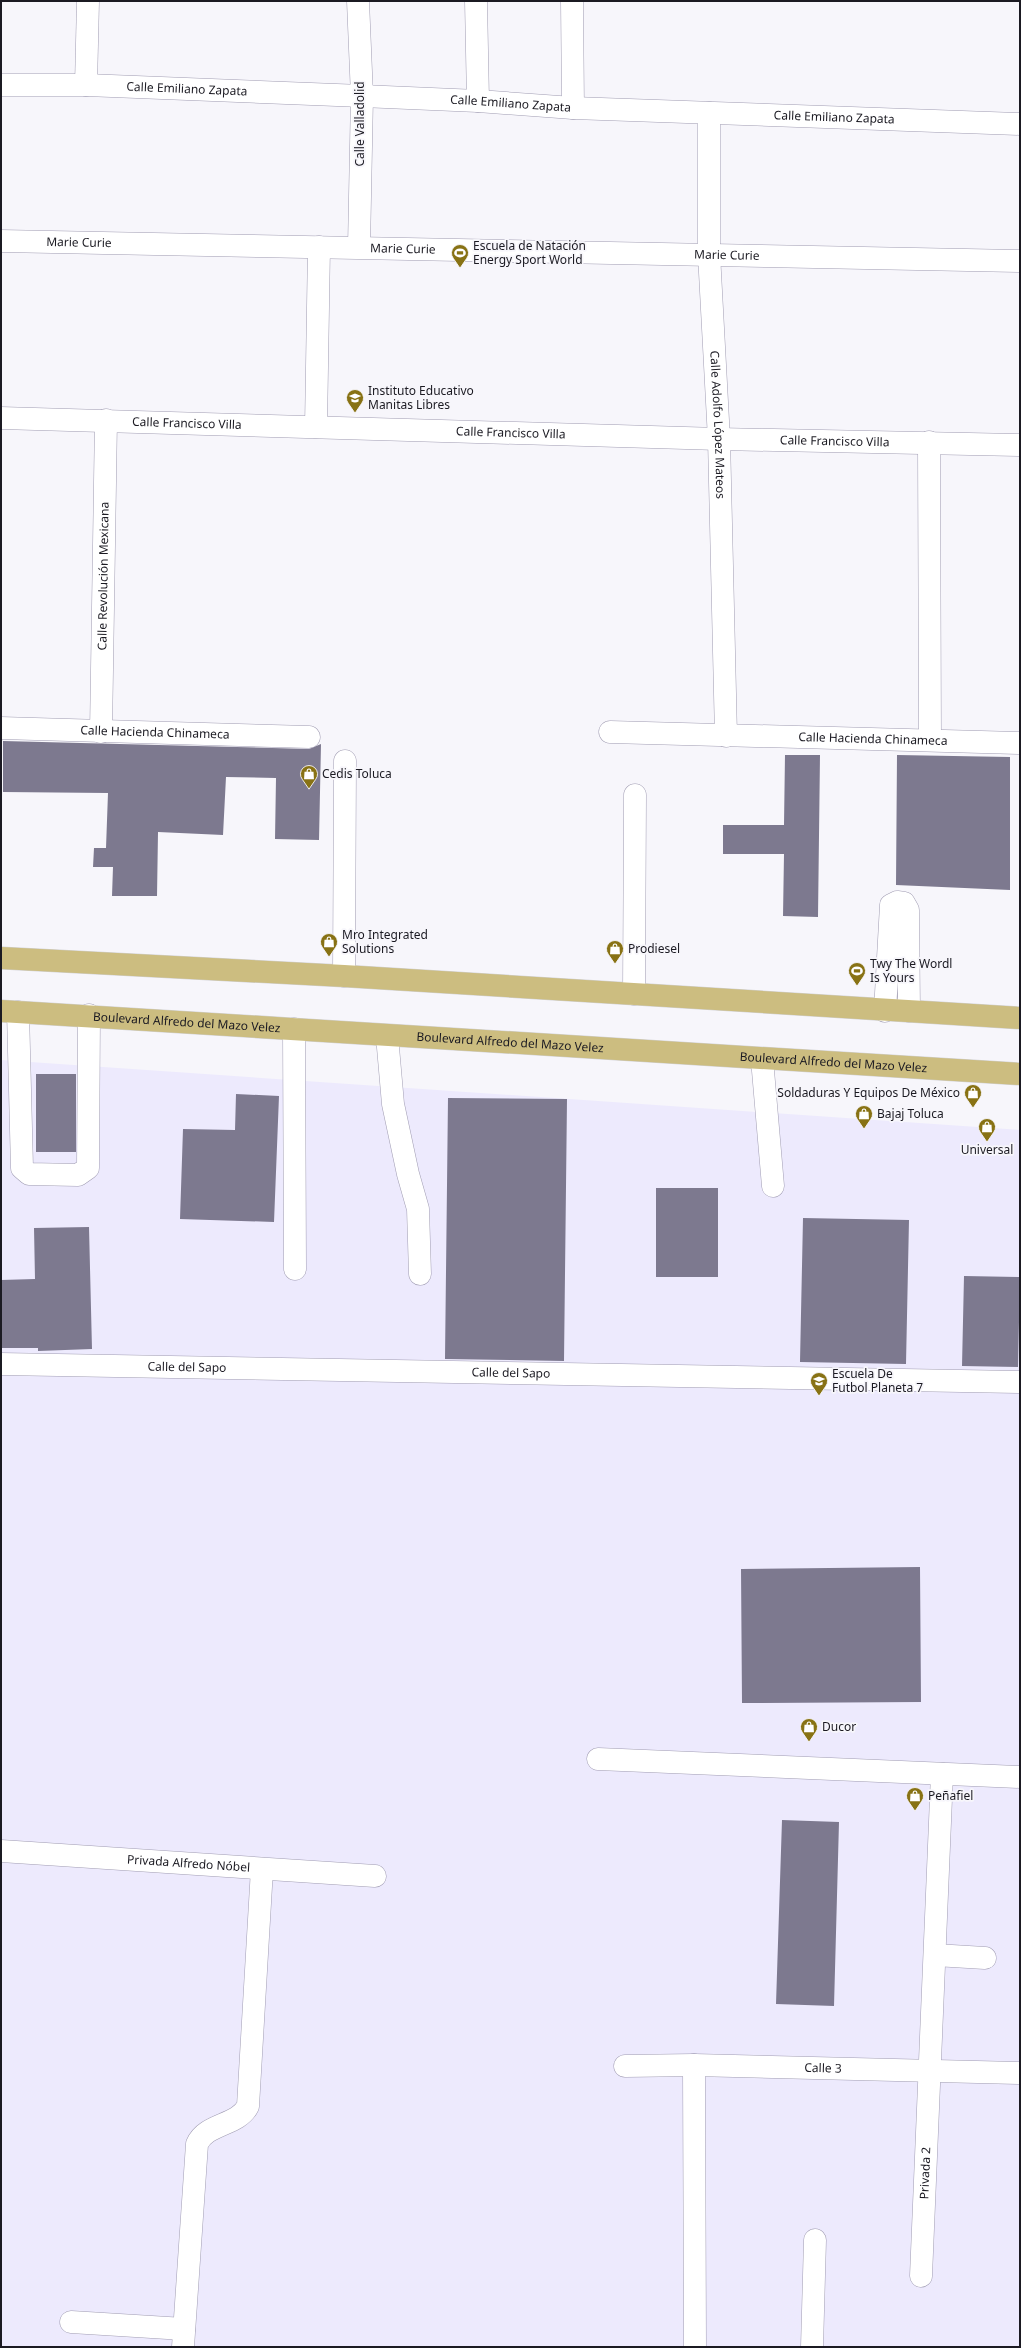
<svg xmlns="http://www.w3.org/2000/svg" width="1021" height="2348" font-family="'Noto Sans',sans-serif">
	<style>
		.built { fill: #edeafd }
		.building { fill: #7d798f }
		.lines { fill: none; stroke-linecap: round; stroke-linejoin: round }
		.minor-casing { stroke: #a19db3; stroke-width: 23 }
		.major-casing { stroke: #d1d1d3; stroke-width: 23 }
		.minor { stroke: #fff; stroke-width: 22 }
		.major { stroke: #ccbd80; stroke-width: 22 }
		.labels { text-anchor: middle; stroke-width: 3.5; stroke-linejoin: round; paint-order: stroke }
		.street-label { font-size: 12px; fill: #1b1a22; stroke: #f7f6fb }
		.poi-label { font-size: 12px; fill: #1b1a22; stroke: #f7f6fb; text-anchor: start }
	</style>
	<rect width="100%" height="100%" fill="#f7f6fb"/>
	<path class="built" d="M1 1060 1020 1130V2347H1Z"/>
	<path class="building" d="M3 741 309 749 321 744 319 840 275 839 276 778 226 777 223 835 158 832 157 896H112L113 867H93L94 848H106L108 793 3 792Z
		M785 755H820L818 917 783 916 784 854H723V825H784Z
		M897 755 1010 757V890L896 885Z
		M36 1074H76V1152H36Z
		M236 1094 279 1096 274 1222 180 1219 183 1129 235 1130Z
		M448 1098 567 1099 564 1361 445 1359Z
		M656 1188H718V1277H656Z
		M803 1218 909 1220 906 1364 800 1362Z
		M89 1227 92 1349 38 1351V1348H1V1280L35 1279 34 1228Z
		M964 1276 1020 1277 1018 1367 962 1366Z
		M920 1567 921 1702 742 1703 741 1569Z
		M782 1820 839 1822 834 2006 776 2004Z"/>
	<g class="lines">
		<defs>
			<g id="minor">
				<path d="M358 1 362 96 359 247"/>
				<path d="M476 1 478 101"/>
				<path d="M572 1 573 108"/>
				<path id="s1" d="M1 85H86L362 96 478 101 573 108 1020 124"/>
				<path d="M86 85 88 1"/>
				<path id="s2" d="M709 113V254L719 439 726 736"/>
				<path id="s3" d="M1 241 1020 261"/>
				<path id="s4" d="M1 418 719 439 1020 445"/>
				<path d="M316 427 319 247"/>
				<path d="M929 442 930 740"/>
				<path id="s5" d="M1 728 309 737"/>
				<path id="s6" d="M101 732 106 420"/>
				<path id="s7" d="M610 732 1020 743"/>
				<path d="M344 976 345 761"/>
				<path d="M634 994 635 795"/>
				<path d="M885 1011 891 905 897 902 904 903 908 910 909 1011"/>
				<path d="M18 1012 22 1168 29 1174 78 1175 88 1168 89 1015"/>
				<path d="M294 1029 295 1269"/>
				<path d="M387 1036 393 1104 408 1174 418 1209 420 1274"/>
				<path d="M762 1059 773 1186"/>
				<path id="s8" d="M1 1364 1020 1382"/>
				<path d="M598 1759 1020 1777"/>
				<path id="s9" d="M1 1851 375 1876"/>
				<path d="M935 1955 985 1958"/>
				<path d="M694 2065 695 2347"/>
				<path id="s10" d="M625 2066 694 2065 1020 2073"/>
				<path id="s11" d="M921 2276 942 1774"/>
				<path d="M71 2322 184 2329"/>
				<path d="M183 2347 197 2144C206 2123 238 2126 248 2106L262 1869"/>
				<path d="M812 2347 815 2240"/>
			</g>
			<g id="major">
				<path d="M1 958 344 976 1020 1018"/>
				<path id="s12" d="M1 1011 1020 1074"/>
			</g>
		</defs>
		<use href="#minor" class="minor-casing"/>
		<use href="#major" class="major-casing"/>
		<use href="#minor" class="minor"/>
		<use href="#major" class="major"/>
	</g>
	<defs>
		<symbol id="stadium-pin" viewBox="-11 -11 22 30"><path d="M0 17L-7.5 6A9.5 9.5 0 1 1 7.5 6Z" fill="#887214" stroke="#f7f6fb"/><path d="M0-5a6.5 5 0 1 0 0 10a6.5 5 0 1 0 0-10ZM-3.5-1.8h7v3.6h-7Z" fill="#fff"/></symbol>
		<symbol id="school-pin" viewBox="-11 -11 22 30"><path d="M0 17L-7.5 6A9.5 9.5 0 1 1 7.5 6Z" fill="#887214" stroke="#f7f6fb"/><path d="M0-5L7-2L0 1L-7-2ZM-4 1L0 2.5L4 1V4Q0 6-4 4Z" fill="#fff"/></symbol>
		<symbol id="shop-pin" viewBox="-11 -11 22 30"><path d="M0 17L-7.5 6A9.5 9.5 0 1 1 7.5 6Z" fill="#887214" stroke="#f7f6fb"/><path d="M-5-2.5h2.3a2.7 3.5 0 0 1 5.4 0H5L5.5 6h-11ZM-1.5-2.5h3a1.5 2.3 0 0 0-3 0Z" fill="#fff"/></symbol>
	</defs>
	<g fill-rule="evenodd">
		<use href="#stadium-pin" x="450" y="243" width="20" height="27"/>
		<use href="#school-pin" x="345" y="388" width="20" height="27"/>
		<use href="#shop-pin" x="299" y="764" width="20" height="27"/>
		<use href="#shop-pin" x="319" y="932" width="20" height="27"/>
		<use href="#shop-pin" x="605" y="939" width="20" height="27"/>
		<use href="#stadium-pin" x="847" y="961" width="20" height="27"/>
		<use href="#shop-pin" x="963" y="1083" width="20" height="27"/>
		<use href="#shop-pin" x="854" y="1104" width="20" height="27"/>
		<use href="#shop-pin" x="977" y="1117" width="20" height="27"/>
		<use href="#school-pin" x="809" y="1371" width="20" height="27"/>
		<use href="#shop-pin" x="799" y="1717" width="20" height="27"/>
		<use href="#shop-pin" x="905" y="1786" width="20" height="27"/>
	</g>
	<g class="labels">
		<g class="street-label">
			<text dy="4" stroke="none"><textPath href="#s1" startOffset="186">Calle Emiliano Zapata</textPath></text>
			<text dy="4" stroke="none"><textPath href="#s1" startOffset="510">Calle Emiliano Zapata</textPath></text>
			<text dy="4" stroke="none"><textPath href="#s1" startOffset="834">Calle Emiliano Zapata</textPath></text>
			<text transform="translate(360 124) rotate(-90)" y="4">Calle Valladolid</text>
			<text dy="4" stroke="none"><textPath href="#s3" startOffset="78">Marie Curie</textPath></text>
			<text dy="4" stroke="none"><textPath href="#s3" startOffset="402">Marie Curie</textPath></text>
			<text dy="4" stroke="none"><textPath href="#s3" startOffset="726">Marie Curie</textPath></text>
			<text dy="4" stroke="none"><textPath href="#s4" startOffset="186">Calle Francisco Villa</textPath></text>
			<text dy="4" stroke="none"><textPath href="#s2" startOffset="312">Calle Adolfo López Mateos</textPath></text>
			<text dy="4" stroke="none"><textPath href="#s4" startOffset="510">Calle Francisco Villa</textPath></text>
			<text dy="4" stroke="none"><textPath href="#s4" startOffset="834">Calle Francisco Villa</textPath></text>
			<text dy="4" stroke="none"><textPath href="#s6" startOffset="156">Calle Revolución Mexicana</textPath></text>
			<text dy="4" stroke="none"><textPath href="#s5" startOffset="154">Calle Hacienda Chinameca</textPath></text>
			<text dy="4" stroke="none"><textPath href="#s7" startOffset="263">Calle Hacienda Chinameca</textPath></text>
			<text dy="4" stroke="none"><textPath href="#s12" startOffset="186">Boulevard Alfredo del Mazo Velez</textPath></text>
			<text dy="4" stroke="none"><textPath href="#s12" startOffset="510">Boulevard Alfredo del Mazo Velez</textPath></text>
			<text dy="4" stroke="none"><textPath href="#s12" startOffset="834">Boulevard Alfredo del Mazo Velez</textPath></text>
			<text dy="4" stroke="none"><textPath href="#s8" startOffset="186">Calle del Sapo</textPath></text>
			<text dy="4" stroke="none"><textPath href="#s8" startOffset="510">Calle del Sapo</textPath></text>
			<text dy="4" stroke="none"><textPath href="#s9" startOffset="188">Privada Alfredo Nóbel</textPath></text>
			<text dy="4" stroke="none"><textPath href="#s10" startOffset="198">Calle 3</textPath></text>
			<text dy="4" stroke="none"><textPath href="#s11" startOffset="103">Privada 2</textPath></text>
		</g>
		<g class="poi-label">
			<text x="473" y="250">Escuela de Natación<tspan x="473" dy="14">Energy Sport World</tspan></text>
			<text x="368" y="395">Instituto Educativo<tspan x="368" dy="14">Manitas Libres</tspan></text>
			<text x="322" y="778">Cedis Toluca</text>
			<text x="342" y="939">Mro Integrated<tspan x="342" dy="14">Solutions</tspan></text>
			<text x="628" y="953">Prodiesel</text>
			<text x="870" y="968">Twy The Wordl<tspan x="870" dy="14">Is Yours</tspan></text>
			<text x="960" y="1097" text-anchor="end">Soldaduras Y Equipos De México</text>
			<text x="877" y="1118">Bajaj Toluca</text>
			<text x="987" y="1154" text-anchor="middle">Universal</text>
			<text x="832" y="1378">Escuela De<tspan x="832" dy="14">Futbol Planeta 7</tspan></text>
			<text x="822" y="1731">Ducor</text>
			<text x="928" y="1800">Peñafiel</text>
		</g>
	</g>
	<rect width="1021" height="2348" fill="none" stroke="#1b1a22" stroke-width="4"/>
</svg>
